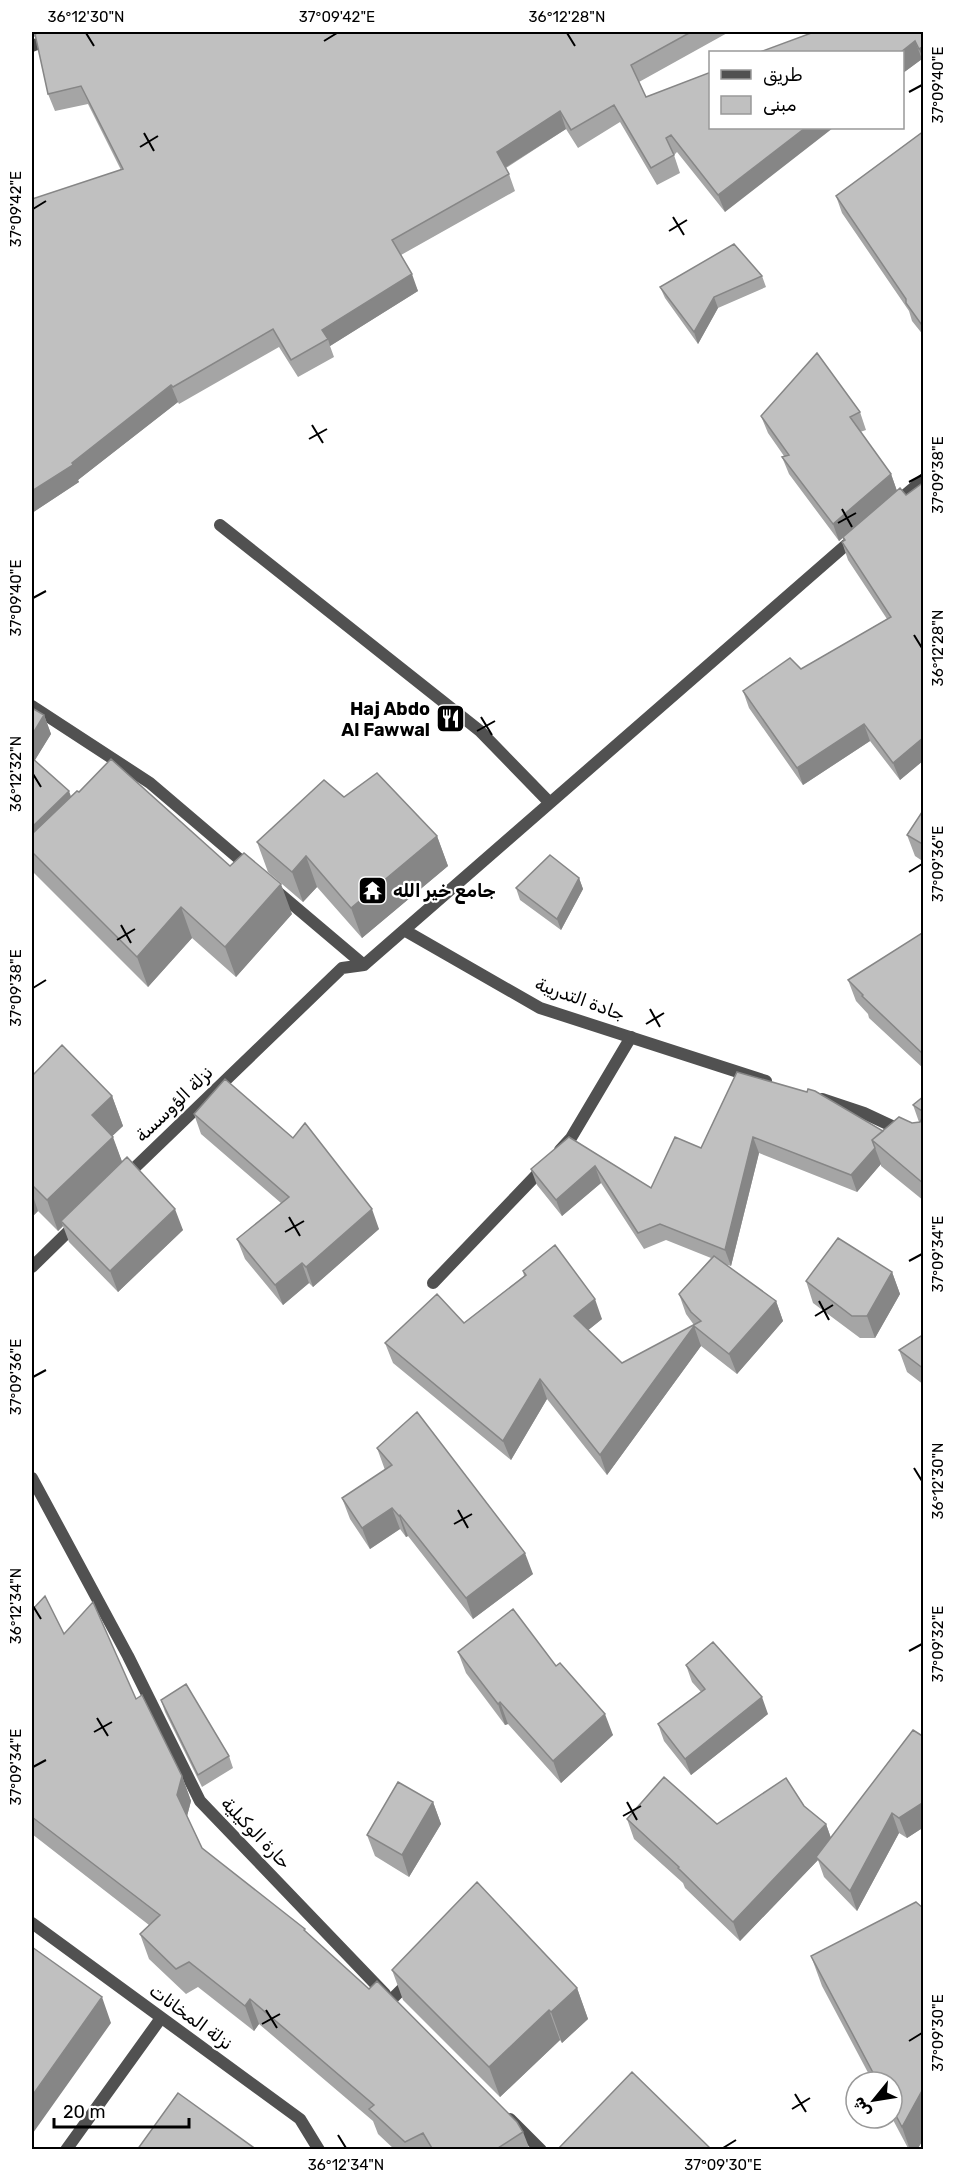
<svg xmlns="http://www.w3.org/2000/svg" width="955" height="2181" font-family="Rubik,Vazirmatn,sans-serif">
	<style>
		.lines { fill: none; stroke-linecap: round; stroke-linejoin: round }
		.lane { stroke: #515151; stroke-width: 12 }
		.street { stroke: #515151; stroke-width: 12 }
		.wall { fill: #a5a5a5 }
		.shaded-wall { fill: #868686 }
		.building { fill: #c0c0c0; stroke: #868686; stroke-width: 1.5 }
		.ticks { fill: none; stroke: #000; stroke-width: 2 }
		.labels { text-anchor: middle; stroke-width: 4.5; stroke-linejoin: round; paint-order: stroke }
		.poi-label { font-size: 18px; font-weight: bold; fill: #000; stroke: #fff; text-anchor: end }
		.street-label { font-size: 18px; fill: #000; stroke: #fff }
		.neatline { fill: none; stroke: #000; stroke-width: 2 }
		.ticks-label { font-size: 15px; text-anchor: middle; fill: #000 }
	</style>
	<rect width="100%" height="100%" fill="#fff"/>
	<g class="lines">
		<path class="lane" d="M560 1150 571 1138 631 1037
			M433 1283 546 1165
			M32 1478 128 1656 200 1801 385 1994
			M510 2119 541 2150"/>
		<path class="street" d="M32 46 68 32
			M893 505 924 479
			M220 525 480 731 550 803
			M32 706 150 783 251 869
			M273 888 364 965
			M404 930 540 1008 766 1081
			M822 1099 864 1113 924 1141
			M124 1178 342 968 364 965 854 538
			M32 1267 76 1224
			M32 1923 300 2119 319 2150
			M391 2000 410 1981
			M66 2150 161 2018"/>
	</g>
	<path class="wall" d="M32 32H729L639 82 646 97 711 72 725 212 677 152 674 155 680 173 657 185 620 122 578 148 566 129 506 168 509 174 515 191 401 255 418 291 330 346 334 357 298 377 279 347 179 404 178 402 78 480 79 482 32 513V199L121 170 88 104 55 111 48 94 36 36 32 38Z
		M924 32V62L922 59 903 73V52Z
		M924 131V336L912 321 909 311 842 213 836 196Z
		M762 276 766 287 718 308 698 344 665 298 660 287Z
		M860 412 866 430 860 432 891 474 897 491 906 495 924 482V760L900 780 870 741 803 785 749 708 743 691 801 669 887 619 848 560 842 542 844 541 843 538 839 541 789 474 782 457 784 456 768 433 761 416Z
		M32 708 44 715 51 734 34 761 71 797 230 866 292 914 236 977 192 938 148 987 32 871Z
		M344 797 437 836 448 866 362 938 317 887 303 902 268 872 257 842Z
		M924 809V862L915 856 907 835Z
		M579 878 583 889 561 930 520 900 516 888Z
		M924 934V1069L869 1018 868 1014 856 1001 848 980Z
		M737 1072 883 1131 919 1122 913 1105 924 1096V1201L881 1166V1164L857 1192 759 1153 731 1266 724 1264 776 1301 783 1321 737 1374 701 1346 607 1475 547 1399 511 1460 393 1363 385 1343 464 1323 524 1276 523 1271 602 1319 588 1330 622 1363 694 1325 686 1314 679 1294 711 1258 666 1240 644 1249 601 1183 562 1216 537 1185 531 1169 569 1137 651 1188 701 1148Z
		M32 1076 112 1096 123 1126 112 1136 122 1162 183 1230 118 1292 69 1242 63 1226 58 1231 38 1211 32 1217Z
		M194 1114 379 1229 313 1287 309 1283 283 1305 245 1259 237 1239 281 1203 201 1134Z
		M892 1272 900 1294 875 1338H860L813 1303 806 1281Z
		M924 1334V1385L907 1372 899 1350Z
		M377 1448 533 1574 473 1619 408 1536 406 1537 400 1529 370 1549 350 1519 342 1498 385 1470Z
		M32 1610 64 1634 136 1699 182 1776 191 1801 187 1816 202 1848 307 1933 523 2132 530 2150H395L378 2134 373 2121 259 2024 254 2031 198 1987 186 1994 149 1959 140 1934 149 1925 32 1834Z
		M458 1652 556 1666 613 1735 561 1783 508 1724 505 1725 466 1673Z
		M686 1665 768 1714 691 1775 664 1741 658 1724 701 1692 692 1682Z
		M161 1700 229 1756 233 1768 202 1787 165 1712Z
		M924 1737V1827L907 1838 899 1833 857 1911 824 1877 818 1860 740 1941 685 1888 683 1883 634 1839 627 1819 717 1824 804 1806 826 1824 831 1838Z
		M433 1802 441 1824 409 1877 375 1856 367 1835Z
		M924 1909V2138L917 2150H909L892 2118V2082H873L822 1986 811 1956Z
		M392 1970 577 1988 588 2019 562 2043 560 2040 500 2097 403 2000Z"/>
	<path class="shaded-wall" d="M915 41 922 59 903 73V52H901Z
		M924 46V61L919 49Z
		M560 111 566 129 503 169 497 152Z
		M805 128H833L725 212 718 195Z
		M412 274 418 291 330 346 328 339 322 330Z
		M714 297 718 308 698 344 694 332Z
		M171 385 178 402 78 480 79 482 32 513V491L72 463Z
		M891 474 897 491 839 541 833 524Z
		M44 715 51 734 32 765V735Z
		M864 724 870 741 803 785 797 768Z
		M924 737V760L900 780 893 763Z
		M69 791 76 810 32 852V827Z
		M437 836 448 866 362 938 351 908Z
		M306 856 317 887 303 902 292 872Z
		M579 878 583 889 561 930 557 919Z
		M281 884 292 914 236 977 225 947Z
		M181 907 192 938 148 987 137 957Z
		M112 1096 123 1126 103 1145 92 1115Z
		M113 1137 124 1167 61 1221 63 1226 58 1231 47 1200Z
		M753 1137 759 1153 731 1266 725 1250Z
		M875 1148 881 1164 857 1192 851 1175Z
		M595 1166 601 1183 562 1216 556 1200Z
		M32 1193 38 1211 32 1217Z
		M175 1209 183 1230 118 1292 110 1271Z
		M372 1209 379 1229 313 1287 306 1267Z
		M302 1263 309 1283 283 1305 275 1285Z
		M892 1272 900 1294 875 1338 867 1316Z
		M595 1299 602 1319 581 1336 574 1316Z
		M776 1301 783 1321 737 1374 729 1354Z
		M694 1326 701 1346 607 1475 600 1455Z
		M540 1379 547 1399 511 1460 503 1441Z
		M392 1508 400 1529 370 1549 362 1528Z
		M400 1515 408 1536 406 1537 399 1516Z
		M525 1553 533 1574 473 1619 466 1598Z
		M762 1697 768 1714 691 1775 685 1759Z
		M500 1702 508 1724 505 1725 498 1704Z
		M605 1714 613 1735 561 1783 553 1761Z
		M182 1776 191 1801 186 1820 177 1795Z
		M433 1802 441 1824 409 1877 402 1855Z
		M924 1802V1827L907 1838 899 1818Z
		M892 1813 899 1833 857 1911 850 1891Z
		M826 1824 833 1844 816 1857 818 1860 740 1941 733 1922Z
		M577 1988 588 2019 562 2043 551 2012Z
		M102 1997 111 2023 33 2133 32 2127V2096Z
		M250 1999 259 2024 254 2031 245 2006Z
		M549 2010 560 2040 500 2097 489 2067Z
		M924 2087V2138L917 2150H910L902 2127Z"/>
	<path class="building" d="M41 32H691L631 65 646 97 711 72V128H805L718 195 671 135 666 138 674 155 651 168 614 105 571 130 560 111 497 152 509 174 392 240 412 274 322 330 328 339 291 360 273 329 173 387 171 385 72 463 73 465 32 491V199L123 169 81 86 48 94 35 34Z
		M814 32H924V46L919 49 915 41 901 52H760Z
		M924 131V328L906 303V299L836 196Z
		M734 244 762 276 714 297 694 332 660 287Z
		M817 353 860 412 850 417 891 474 833 524 782 457 789 455 761 416Z
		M924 482V737L893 763 864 724 797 768 743 691 790 658 801 669 891 617 842 542 845 540 843 537 900 488 906 495Z
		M32 708 44 715 32 735Z
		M32 758 69 791 32 827Z
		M111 759 230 866 244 853 281 884 225 947 181 907 137 957 32 852V834L77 791 79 792Z
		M377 773 437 836 351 908 306 856 292 872 257 842 324 780 344 797Z
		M924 809V845L907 835Z
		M550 855 579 878 557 919 516 888Z
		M922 933 924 934V1053L923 1054 862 996 863 995 848 980Z
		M62 1045 112 1096 92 1115 113 1137 47 1200 32 1185V1076Z
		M737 1072 807 1092 808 1089 815 1091 883 1131 872 1140 875 1148 851 1175 753 1137 725 1250 660 1224 638 1233 595 1166 556 1200 531 1169 569 1137 651 1188 675 1137 701 1148Z
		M225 1079 293 1138 305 1123 372 1209 306 1267 302 1263 275 1285 237 1239 289 1197 194 1114Z
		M924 1096V1184L872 1140 899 1117 912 1123 920 1122 922 1118V1111L913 1105Z
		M127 1157 175 1209 110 1271 61 1221Z
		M838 1238 892 1272 867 1316H852L806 1281Z
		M555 1245 595 1299 574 1316 622 1363 701 1321 691 1312 679 1294 714 1256 776 1301 729 1354 694 1326 600 1455 540 1379 503 1441 385 1343 437 1294 464 1323 526 1275 523 1271Z
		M924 1334V1369L899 1350Z
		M417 1412 525 1553 466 1598 400 1515 399 1516 392 1508 362 1528 342 1498 392 1465 377 1448Z
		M45 1596 64 1634 93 1602 136 1699 142 1695 182 1776 177 1795 202 1848 305 1929 304 1930 369 1989 377 1981 517 2122 523 2132 495 2150H433L423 2133 405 2142 369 2109 374 2105 250 1999 245 2006 189 1962 176 1969 140 1934 160 1915 32 1817V1610Z
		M513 1609 556 1666 560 1663 605 1714 553 1761 500 1702 498 1704 458 1652Z
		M713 1642 762 1697 685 1759 658 1724 705 1689 686 1665Z
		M186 1684 229 1756 198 1775 161 1700Z
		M913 1730 924 1737V1802L899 1818 892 1813 850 1891 816 1857Z
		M664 1777 717 1824 786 1778 804 1806 826 1824 733 1922 678 1868 679 1867 627 1819Z
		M398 1782 433 1802 402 1855 367 1835Z
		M477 1882 577 1988 551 2012 549 2010 489 2067 392 1970Z
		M916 1902 924 1909V2087L902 2127 892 2108V2082H878L811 1956Z
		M32 1947 102 1997 32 2096Z
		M632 2072 712 2150H557Z
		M178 2093 257 2150H137Z"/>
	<path class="ticks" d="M86 33 94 46M567 33 575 46M324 41 337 33M909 92 922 85M144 133 154 151M140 147 158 136M33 209 46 201M673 217 684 235M669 231 687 220M312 425 323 443M309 439 327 429M909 482 922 475M842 509 852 527M838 523 856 513M33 598 46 591M914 635 922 648M481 717 492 735M477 731 495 721M33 774 41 787M909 872 922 864M121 925 131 943M117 940 135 929M33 988 46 980M650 1009 660 1027M646 1024 664 1013M289 1217 300 1236M285 1232 304 1221M909 1261 922 1254M819 1301 829 1320M815 1316 833 1305M33 1377 46 1370M914 1468 922 1481M458 1510 468 1528M454 1524 472 1514M33 1606 41 1619M909 1651 922 1644M97 1718 108 1736M94 1732 112 1722M33 1767 46 1760M627 1802 637 1820M623 1816 641 1806M266 2010 277 2028M262 2024 280 2014M909 2041 922 2033M795 2094 806 2112M792 2109 810 2098M338 2135 346 2148M723 2148 736 2140"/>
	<defs>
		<symbol id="restaurant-square" viewBox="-11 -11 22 22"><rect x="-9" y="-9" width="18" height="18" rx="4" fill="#000" stroke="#fff"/><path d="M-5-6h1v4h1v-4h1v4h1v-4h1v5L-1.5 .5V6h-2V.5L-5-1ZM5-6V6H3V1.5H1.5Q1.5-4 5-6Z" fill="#fff"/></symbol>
		<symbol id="temple-square" viewBox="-11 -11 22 22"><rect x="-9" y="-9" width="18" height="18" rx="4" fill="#000" stroke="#fff"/><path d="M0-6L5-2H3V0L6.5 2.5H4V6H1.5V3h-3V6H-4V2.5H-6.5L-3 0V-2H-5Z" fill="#fff"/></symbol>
	</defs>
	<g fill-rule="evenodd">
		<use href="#restaurant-square" x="434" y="702" width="33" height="33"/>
		<use href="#temple-square" x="356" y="874" width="33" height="33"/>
	</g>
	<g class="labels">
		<g class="poi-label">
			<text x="430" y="715">Haj Abdo<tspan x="430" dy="21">Al Fawwal</tspan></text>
			<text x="393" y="897" text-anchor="start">جامع خير الله</text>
		</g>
		<g class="street-label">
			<text transform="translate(580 999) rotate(20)" y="6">جادة التدريبة</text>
			<text transform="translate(174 1104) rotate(-44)" y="6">نزلة الؤوسسة</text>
			<text transform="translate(256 1833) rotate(46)" y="6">حارة الوكيلية</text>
			<text transform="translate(191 2017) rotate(36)" y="6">نزلة المخانات</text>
		</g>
	</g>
	<rect width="955" height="2181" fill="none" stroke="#ffffff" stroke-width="66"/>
	<rect x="709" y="51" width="195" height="78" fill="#ffffff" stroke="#999999" stroke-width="1.5"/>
	<rect x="721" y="70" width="30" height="9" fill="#515151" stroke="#999999" stroke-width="1.5"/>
	<text x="763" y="81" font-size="18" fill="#000000">طريق</text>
	<rect x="721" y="96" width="30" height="18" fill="#c0c0c0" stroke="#999999" stroke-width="1.5"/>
	<text x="763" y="111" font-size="18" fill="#000000">مبنى</text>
	<g transform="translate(874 2100) rotate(240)"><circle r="28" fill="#ffffff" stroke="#999999" stroke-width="1.5"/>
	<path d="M0-4.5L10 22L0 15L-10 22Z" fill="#000000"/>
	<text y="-9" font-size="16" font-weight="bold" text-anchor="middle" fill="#000000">ش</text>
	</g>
	<path d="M54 2118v9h135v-9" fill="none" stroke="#000000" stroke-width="3"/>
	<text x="63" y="2118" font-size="18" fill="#000000" stroke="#ffffff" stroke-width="4.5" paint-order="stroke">20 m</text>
	<rect x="33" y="33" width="889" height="2115" class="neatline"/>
	<g class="ticks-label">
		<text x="86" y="22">36°12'30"N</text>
		<text x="337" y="22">37°09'42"E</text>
		<text x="567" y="22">36°12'28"N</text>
		<text transform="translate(938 85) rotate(-90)" y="5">37°09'40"E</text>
		<text transform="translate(16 209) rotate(-90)" y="5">37°09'42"E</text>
		<text transform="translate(938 475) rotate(-90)" y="5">37°09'38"E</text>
		<text transform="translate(16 598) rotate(-90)" y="5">37°09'40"E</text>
		<text transform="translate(938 648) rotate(-90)" y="5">36°12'28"N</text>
		<text transform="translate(16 774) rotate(-90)" y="5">36°12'32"N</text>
		<text transform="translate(938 864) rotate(-90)" y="5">37°09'36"E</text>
		<text transform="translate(16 988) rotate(-90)" y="5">37°09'38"E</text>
		<text transform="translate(938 1254) rotate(-90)" y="5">37°09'34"E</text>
		<text transform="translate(16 1377) rotate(-90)" y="5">37°09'36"E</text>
		<text transform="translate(938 1481) rotate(-90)" y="5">36°12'30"N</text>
		<text transform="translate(16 1606) rotate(-90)" y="5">36°12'34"N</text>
		<text transform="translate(938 1644) rotate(-90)" y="5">37°09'32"E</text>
		<text transform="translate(16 1767) rotate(-90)" y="5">37°09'34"E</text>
		<text transform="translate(938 2033) rotate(-90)" y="5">37°09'30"E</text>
		<text x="346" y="2170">36°12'34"N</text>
		<text x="723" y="2170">37°09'30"E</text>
	</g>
</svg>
